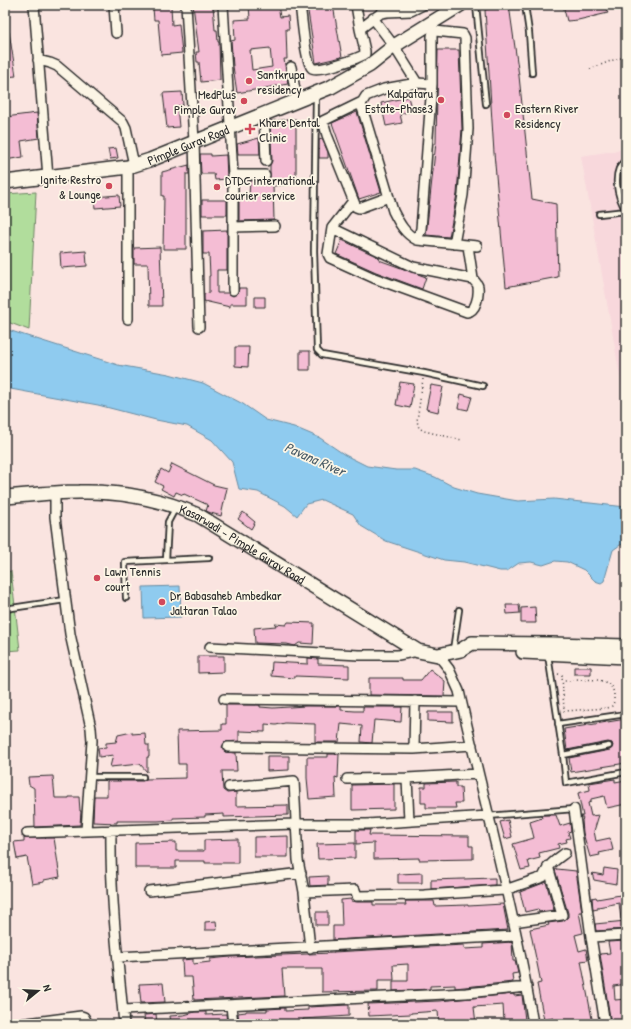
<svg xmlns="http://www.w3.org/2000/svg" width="631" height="1029" font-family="'Patrick Hand',sans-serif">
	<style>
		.built { fill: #f8d8dc }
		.green { fill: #b1dd9c; stroke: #6e8464 }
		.water { fill: #8fcbef; stroke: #678ba1 }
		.building { fill: #f4bdd4; stroke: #2b2b2b; fill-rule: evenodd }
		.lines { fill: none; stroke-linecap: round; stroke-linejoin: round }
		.lane-casing { stroke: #2b2b2b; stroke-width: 8 }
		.street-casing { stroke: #2b2b2b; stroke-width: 12 }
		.secondary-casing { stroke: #2b2b2b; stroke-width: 16 }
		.path { stroke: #2b2b2b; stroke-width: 1.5; stroke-dasharray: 1 3; stroke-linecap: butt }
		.lane { stroke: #fcf5e5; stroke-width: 4.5 }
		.street { stroke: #fcf5e5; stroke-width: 9 }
		.secondary { stroke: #fcf5e5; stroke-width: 13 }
		.poi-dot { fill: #d1495b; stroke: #fcf5e5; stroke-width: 1.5 }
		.labels { text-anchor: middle; stroke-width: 3.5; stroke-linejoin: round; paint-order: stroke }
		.poi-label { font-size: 13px; fill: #2b2b2b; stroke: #fcf5e5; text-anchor: start }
		.street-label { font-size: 13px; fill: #2b2b2b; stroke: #fcf5e5 }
		.water-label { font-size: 14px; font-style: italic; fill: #495b66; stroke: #fcf5e5 }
	</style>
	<rect width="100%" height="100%" fill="#fae4e0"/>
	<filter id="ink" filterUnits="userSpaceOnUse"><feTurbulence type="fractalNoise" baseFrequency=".025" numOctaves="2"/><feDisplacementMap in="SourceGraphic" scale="8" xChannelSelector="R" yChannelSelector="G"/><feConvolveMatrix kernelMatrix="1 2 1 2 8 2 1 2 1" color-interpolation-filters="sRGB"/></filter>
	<g filter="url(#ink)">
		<path class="built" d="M626 149V410L581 156Z"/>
		<path class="green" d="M36 192 29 330 5 321V194Z
			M11 571 20 650 5 651V572Z"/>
		<path class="water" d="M5 329 118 365 169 374 203 383 243 404 266 420 294 427 320 438 345 455 367 466 396 470H415L435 477 454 487 477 494 518 501 554 499 626 507V544L620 545 613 550 604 581 601 583 595 581 584 570 567 562 555 561 543 565 531 562 519 563 507 571H500L464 562 444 560 386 541 361 526 353 514 322 500 306 504 297 516 285 506 258 492 239 489 232 462 212 440 187 426 156 420 98 405 5 388Z
			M180 586 181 617 144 618 143 587Z"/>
		<path class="building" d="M193 5H213L215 30H217L218 42H219L220 80 201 82 199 62H197L196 52H199Z
			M249 5H278L280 17 288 16 289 29H286L287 59H284L288 84 237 93 233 66 231 41 235 40 234 20 250 19ZM270 48 272 67 252 70 250 50Z
			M307 5H333L342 57 316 63Z
			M499 5H509L519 76 532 199 556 204 558 277 506 287 494 153 485 10Z
			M563 5H602L605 8 608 13 578 20 567 21Z
			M171 6 172 25 179 24 182 53 161 55 158 20H154L153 8Z
			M9 32 16 76 5 77V33Z
			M438 50H459L462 129 457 194 449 237 426 235 436 142Z
			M182 92 183 105 177 106 179 127 167 128 163 93Z
			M408 97 412 111 400 114 402 123 386 126 381 103Z
			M357 112 381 192 359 199 332 123Z
			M37 113 39 138 21 141 23 157 5 160V117Z
			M296 119V184L273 186 274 220 239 221V196H249L250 181 270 180V165L272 161 270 121Z
			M259 138 260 154H238L237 144Z
			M322 139 328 152V158H319V140Z
			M116 148 118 158 110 159 108 149Z
			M200 154H211V156L226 155 227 179 215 180 214 174H201Z
			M189 165V174H186V249H163L164 196H162V172Z
			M119 195 120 206 95 208 94 197Z
			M202 200H227V215H202Z
			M227 230V270H217V293H228L233 296 238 293 239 288H247V304H230V307L204 301V294L209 293V276H210L209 254H203V231Z
			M342 240 380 258 379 260 426 277 422 289 376 272 336 254Z
			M160 247 162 306H149L148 264H134V248Z
			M86 251 87 266 61 268 60 253Z
			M255 297H265V307H255Z
			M235 347H249L248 367 235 366Z
			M300 351H310V370H300Z
			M400 382 414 384 410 408 396 405Z
			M431 385 443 387 438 412 426 409Z
			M461 394 472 397 468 410 458 408Z
			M172 464 214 485 227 488 221 516 211 513 206 511 208 505 184 494 183 495 176 492 174 496 161 489 163 486 155 482 161 469 168 473Z
			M243 512 255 522 251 529 238 519Z
			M506 605H519L520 613 507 614Z
			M535 607 536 623H521V608Z
			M288 622 314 623 313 644 299 643 295 646 287 644 255 643 254 628 276 626 275 624 286 625Z
			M198 656H224V672L198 673Z
			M308 658 318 659V664L349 665V678L295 676V678L271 676 272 662 308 664Z
			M574 667H591V674H574Z
			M430 669 445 681 444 696 369 695V678H403V680H421Z
			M226 705H260V707L273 708 306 706H341V710L355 711H363V707H402L401 722 374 720 372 743 361 742 362 726 341 724 339 742H315V724L285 723 276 725 265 724V732L239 731V741L225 742 222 747 225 752 236 753 237 771H222L223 790 227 793 236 792V806L288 805V815L224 817V814L205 815V817L173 818V820L158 821H117V823L93 822 94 796H107V781H143L147 778 146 779 186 778V764H178L177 731 222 730V724H226Z
			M428 712H453V722L428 721Z
			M626 719V763L571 772 569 758 610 750 613 746 612 743 608 742 567 750 564 729Z
			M132 732V734L145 733 146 745H149V757H147V772L140 764 110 767 113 755 99 757 98 748 106 747V743L116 742 118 735Z
			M328 754H339L338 778 335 777 336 797 309 799 307 778V757H328Z
			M267 756H289V770L267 771Z
			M53 776 55 798H69V797H79L80 811H81L80 825 35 827 34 788 29 785 28 777Z
			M615 779V782L626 780V804L607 808 604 796 591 799V802L588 803 591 816 599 815 594 831 596 841 610 838 613 850 599 853 600 855 590 857 583 833 582 820 583 819 581 816H583L578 793 590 790 589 783Z
			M456 782V787H461L462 803H455L456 808H426V803H421V787H426V783Z
			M394 784V809L352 810V785Z
			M541 815H556L560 826 570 823 571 831 568 832 570 838 566 839 567 842 558 844 559 848 539 853 540 858 528 861 530 868 521 870 513 844 534 838 530 822 542 818Z
			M508 820 512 837 505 839 500 822Z
			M356 830H370L369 835 469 836V846H473V859L419 860V858L374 859V843L356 844Z
			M288 836V857H254V837Z
			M24 838H54L60 877 44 880V882L32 884 27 857 17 859 14 842 24 841Z
			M238 839V863H205V861H176V868H135V843L176 842V851H204V840Z
			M355 843V858L318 859 317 844Z
			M604 868 617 870 616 884 594 880 592 873 603 875Z
			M557 869 576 871 582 912H579L583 933 575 935 579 951 586 949 588 960 581 961 593 1024H554L553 1018 544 1020 537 984 541 983 530 929 549 925 548 923 563 921 568 917V913L555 870Z
			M422 873V883H398V874Z
			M328 876V885L310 886 309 877Z
			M495 878V885L431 889V880Z
			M546 882 554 910 539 912 538 909 525 912 520 892Z
			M626 894V918L621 919 619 903 598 907V909L593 910 592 898 596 897 597 899Z
			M351 899V901L357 902H373V905H406L405 901H434L435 906 468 905V906L503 904 508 930 333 940V926H342L341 900Z
			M316 912H328V925H316Z
			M216 921 217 930H205V922Z
			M626 921V929L596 931 595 924Z
			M626 941V984L614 986 615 1000 626 999V1024H611L600 954 610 953 608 942Z
			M512 942 513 961H515L518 973 512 974 513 982 455 988V985L430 986V989L393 991V981H408V964L393 965 394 980H378V991L322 992V969H282L284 996 194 1000 192 977H183L182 960 193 959V964L210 962V959L230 957 333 953V952L464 945V949L483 948V944Z
			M163 983 165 1002 141 1003 139 984Z
			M514 994V996L522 995 525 1020 504 1021 503 1005 474 1007 476 1024H439L438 1011 411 1013V1014L369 1016 368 1004 439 1001Z
			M349 1005V1016L303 1019V1024H239L238 1013 246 1012V1011H267V1009L285 1008V1011L308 1010V1007Z
			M195 1012H206V1015L226 1014 227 1024H171L170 1016 184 1015Z
			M156 1014 157 1024H145L144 1015Z"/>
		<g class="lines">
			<defs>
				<path id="lane" d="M476 5 486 104
					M525 5 529 32 532 73
					M316 95 314 251 317 350 322 355 424 373 483 386
					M626 160C611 171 617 197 626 210
					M599 214 626 211
					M166 560 168 522 176 507
					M126 598 125 562 209 558
					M5 609 65 600
					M453 650 459 610
					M548 655 563 755 609 746
					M558 724 626 714
					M563 755 566 783 626 772
					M90 777H143
					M488 816 574 809"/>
				<path id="street" d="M34 5 48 177
					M114 5 116 33
					M186 5 194 141 199 327
					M223 5 233 175V290
					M300 5C302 16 305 62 312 68 317 73 359 58 365 54V51L360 29 381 13 387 12 411 11 423 5
					M356 5 360 29
					M373 18 394 46 417 83 384 89 366 96 361 104 393 211C399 223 405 234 417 240L421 229 432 84 417 83
					M38 60 50 63 57 66 123 122 126 128 134 165
					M291 67 297 101
					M432 84V36L433 32 435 31 463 34 465 38 468 129 463 195 454 244
					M362 102 323 121 327 135 356 207 359 208 389 197
					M264 114 266 161
					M128 167V319
					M233 175H265
					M353 201 332 228 328 254 330 258 374 278 467 312C476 311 479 296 478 287 478 284 475 282 473 279
					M233 227 275 226
					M332 228 413 267 473 279 468 246
					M417 240 477 246
					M55 493V517L70 634 91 728 92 741 86 831
					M210 647 359 655H398L418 651
					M438 655 449 669 459 691C484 802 515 912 533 1024
					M224 699 461 702
					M228 747 414 749 472 745
					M414 749 415 701
					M347 779 407 778
					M229 787 294 781 298 860 304 892 310 948
					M574 809 591 937
					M409 821 407 778 478 774
					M111 830C110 895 118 959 124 1024
					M27 833 296 824H367L488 816
					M149 891 301 873
					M304 892 355 890 357 896 424 895 505 890 543 877C549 864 554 861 565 853
					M513 922 562 915 548 866
					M118 957 516 936
					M231 1006 233 1024
					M123 1010 466 993 527 987
					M20 1024 81 1016 84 1017 88 1024
					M605 1024 591 937 626 935"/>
				<g id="secondary">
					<path id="s1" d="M5 182 128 167 150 160 331 87 370 65 394 46 460 5"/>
					<path id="s2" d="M5 497C29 495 54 492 79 492 120 491 161 499 198 515L418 651 438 655 461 650 472 643 552 644 626 646"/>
					<path d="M523 652 626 657"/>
				</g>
			</defs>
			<use href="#lane" class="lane-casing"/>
			<use href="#street" class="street-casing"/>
			<use href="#secondary" class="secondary-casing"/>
			<path class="path" d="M590 69 616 59 626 57
				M423 379 417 421 419 428 424 431 462 440
				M558 674 562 675 564 711 607 708C612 707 614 705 614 699 616 672 581 681 563 681"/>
			<use href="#lane" class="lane"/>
			<use href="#street" class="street"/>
			<use href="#secondary" class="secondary"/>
		</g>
	</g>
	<g class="poi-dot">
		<circle cx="249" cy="81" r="4"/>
		<circle cx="441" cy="100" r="4"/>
		<circle cx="244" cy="101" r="4"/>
		<circle cx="507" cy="115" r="4"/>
		<path d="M248 123h4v4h4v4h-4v4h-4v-4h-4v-4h4z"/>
		<circle cx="109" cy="186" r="4"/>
		<circle cx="217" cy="187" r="4"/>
		<circle cx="97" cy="578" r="4"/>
		<circle cx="162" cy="602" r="4"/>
	</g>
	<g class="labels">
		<g class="poi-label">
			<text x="257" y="79">Santkrupa<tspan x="257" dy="15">residency</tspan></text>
			<text x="433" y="98" text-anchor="end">Kalpataru<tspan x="433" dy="15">Estate-Phase3</tspan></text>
			<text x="236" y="99" text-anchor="end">MedPlus<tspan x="236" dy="15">Pimple Gurav</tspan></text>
			<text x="515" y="113">Eastern River<tspan x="515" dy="15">Residency</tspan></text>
			<text x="259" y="127">Khare Dental<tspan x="259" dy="15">Clinic</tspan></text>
			<text x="101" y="184" text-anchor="end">Ignite Restro<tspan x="101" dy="15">&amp; Lounge</tspan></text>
			<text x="225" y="185">DTDC international<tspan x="225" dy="15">courier service</tspan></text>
			<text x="105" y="576">Lawn Tennis<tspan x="105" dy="15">court</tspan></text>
			<text x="170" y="600">Dr Babasaheb Ambedkar<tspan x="170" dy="15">Jaltaran Talao</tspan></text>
		</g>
		<g class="street-label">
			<text dy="5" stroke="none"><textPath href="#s1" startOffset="188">Pimple Gurav Road</textPath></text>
			<text dy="5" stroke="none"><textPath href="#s2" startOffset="249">Kasarwadi - Pimple Gurav Road</textPath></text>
		</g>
		<g class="water-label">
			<text transform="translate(315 459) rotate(24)" y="5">Pavana River</text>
		</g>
	</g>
	<rect width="631" height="1029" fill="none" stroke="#fcf5e5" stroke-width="20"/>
	<rect x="10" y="10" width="611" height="1009" fill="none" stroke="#2b2b2b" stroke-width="1.5" filter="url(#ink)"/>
	<g transform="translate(38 991) rotate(72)" stroke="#fcf5e5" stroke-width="3" paint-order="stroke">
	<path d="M0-3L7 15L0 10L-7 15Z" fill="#2b2b2b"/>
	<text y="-6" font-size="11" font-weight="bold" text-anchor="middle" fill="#2b2b2b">N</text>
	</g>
</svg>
